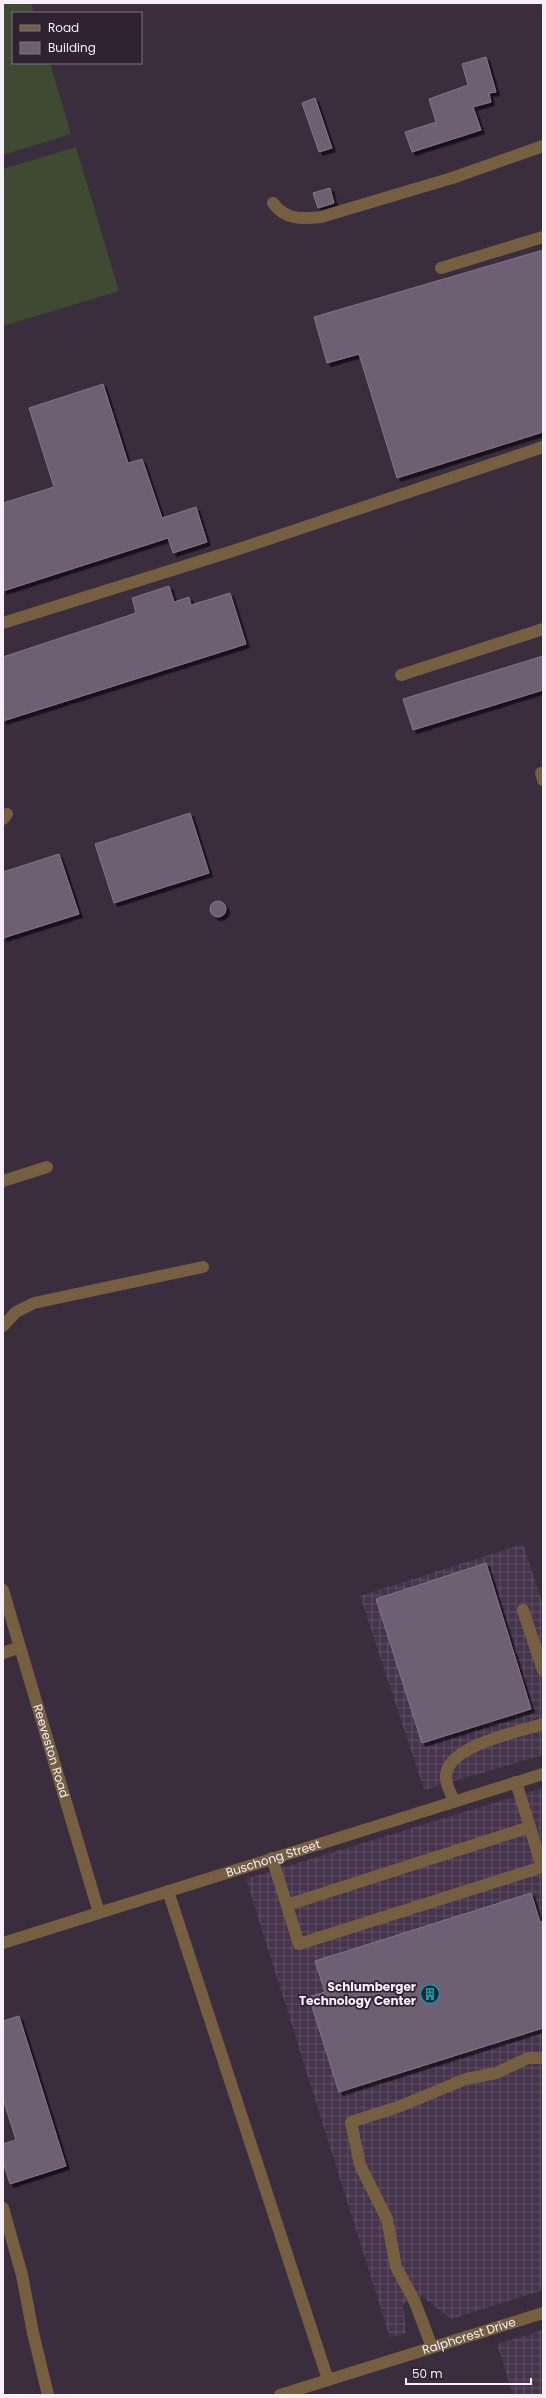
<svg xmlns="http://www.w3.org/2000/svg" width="546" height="2398" font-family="Poppins,sans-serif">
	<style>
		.industrial { fill: url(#industrial-grid) }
		.grass { fill: #3e4a32 }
		.building { fill: #6e5f72; stroke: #847589; filter: url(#shadow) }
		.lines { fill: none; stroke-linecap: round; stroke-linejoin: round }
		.minor { stroke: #765f40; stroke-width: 12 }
		.labels { text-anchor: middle; stroke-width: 3.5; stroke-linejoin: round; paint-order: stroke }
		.street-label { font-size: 12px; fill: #f6eef9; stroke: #2f2333 }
		.poi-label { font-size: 12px; font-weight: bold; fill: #f6eef9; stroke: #2f2333; text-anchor: end }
	</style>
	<defs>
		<pattern id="industrial-grid" width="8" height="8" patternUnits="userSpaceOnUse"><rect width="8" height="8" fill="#45344b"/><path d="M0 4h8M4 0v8" fill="none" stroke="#605266"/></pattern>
		<filter id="shadow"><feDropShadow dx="3.5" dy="3.5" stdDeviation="0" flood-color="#0009"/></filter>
	</defs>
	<rect width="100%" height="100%" fill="#392d3e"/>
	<path class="industrial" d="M523 1544 543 1605V1755L424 1790 360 1596Z
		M543 1788V2290L451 2319 423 2297 403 2304 406 2333 390 2338 246 1879Z
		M543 2330V2395H513L497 2344Z"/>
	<path class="grass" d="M3 3H31L34 13H13V63H50L71 134 3 155Z
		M76 147 119 291 3 326V169Z"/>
	<path class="building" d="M486 57 496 92 489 93 491 102 473 107 481 130 412 152 405 132 436 122 429 99 468 85 462 64Z
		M315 98 332 148 319 152 302 103Z
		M330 188 334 203 318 208 313 193Z
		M543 250V432L397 478 359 354 327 363 314 317Z
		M103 384 128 463 142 459 162 518 196 507 207 542 173 553 168 538 3 591V503L54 487 29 408Z
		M169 586 174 602 189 597 191 605 230 593 246 644 3 721V657L136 613 132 598Z
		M543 656V690L413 730 403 699Z
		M190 813 209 873 114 903 95 844Z
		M59 854 79 914 3 938V872Z
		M210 909a8 8 0 1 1 16 0a8 8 0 1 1-16 0Z
		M486 1563 531 1709 422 1743 376 1599Z
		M531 1893 540 1922 543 1921V2028L339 2092 309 1997 325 1992 315 1961Z
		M19 2016 66 2166 10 2184 3 2162V2144L16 2140 3 2099V2021Z"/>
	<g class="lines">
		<g class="minor">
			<path d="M273 203C285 220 302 219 321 217L452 178 543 146"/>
			<path d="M441 268 543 237"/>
			<path d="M3 623 236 550 543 447"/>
			<path d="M401 675 543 629"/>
			<path d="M543 773H541L543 780"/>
			<path d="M3 819 7 814"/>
			<path d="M3 1181 47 1167"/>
			<path d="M3 1326 16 1312 34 1303 203 1267"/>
			<path id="s1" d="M3 1590 99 1913"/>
			<path d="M523 1610 543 1670"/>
			<path d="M3 1653 20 1647"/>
			<path d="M454 1801C451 1793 445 1784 446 1775 449 1745 518 1732 543 1724"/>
			<path d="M272 1858 299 1944 542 1867 516 1782"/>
			<path d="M168 1891 328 2380"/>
			<path d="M287 1905 530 1827"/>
			<path id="s2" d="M3 1943 543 1774"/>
			<path d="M3 2208 22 2275 33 2333 48 2395"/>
			<path d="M432 2347 414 2300 396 2267 387 2219 360 2165 351 2122 398 2107 466 2079 496 2073 528 2058H543"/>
			<path id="s3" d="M280 2395 543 2313"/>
		</g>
	</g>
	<defs>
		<symbol id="building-ring" viewBox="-11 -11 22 22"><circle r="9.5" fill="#2f2333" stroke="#0f9aa8" stroke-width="1.5"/><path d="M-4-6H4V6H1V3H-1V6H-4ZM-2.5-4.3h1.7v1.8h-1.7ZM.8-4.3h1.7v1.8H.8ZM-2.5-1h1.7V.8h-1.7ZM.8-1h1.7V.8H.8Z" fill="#0f9aa8"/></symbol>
	</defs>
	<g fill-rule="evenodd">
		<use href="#building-ring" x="419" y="1983" width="22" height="22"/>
	</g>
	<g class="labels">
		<g class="street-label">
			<text dy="4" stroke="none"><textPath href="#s1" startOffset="168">Reeveston Road</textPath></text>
			<text dy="4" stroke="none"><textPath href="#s2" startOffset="283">Buschong Street</textPath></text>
			<text dy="4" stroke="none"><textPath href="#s3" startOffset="198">Ralphcrest Drive</textPath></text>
		</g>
		<g class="poi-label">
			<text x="416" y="1991">Schlumberger<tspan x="416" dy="14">Technology Center</tspan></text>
		</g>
	</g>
	<rect width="546" height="2398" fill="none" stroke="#f6eef9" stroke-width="8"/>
	<rect x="12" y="12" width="130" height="52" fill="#2f2333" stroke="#7f7482"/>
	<rect x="20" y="25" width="20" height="6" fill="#765f40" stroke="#7f7482"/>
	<text x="48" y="32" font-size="12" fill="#f6eef9">Road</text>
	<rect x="20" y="42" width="20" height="12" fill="#6e5f72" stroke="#7f7482"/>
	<text x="48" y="52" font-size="12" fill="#f6eef9">Building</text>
	<path d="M406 2378v6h125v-6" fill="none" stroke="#f6eef9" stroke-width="2"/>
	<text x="412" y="2378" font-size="12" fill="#f6eef9" stroke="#2f2333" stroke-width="3" paint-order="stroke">50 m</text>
</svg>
